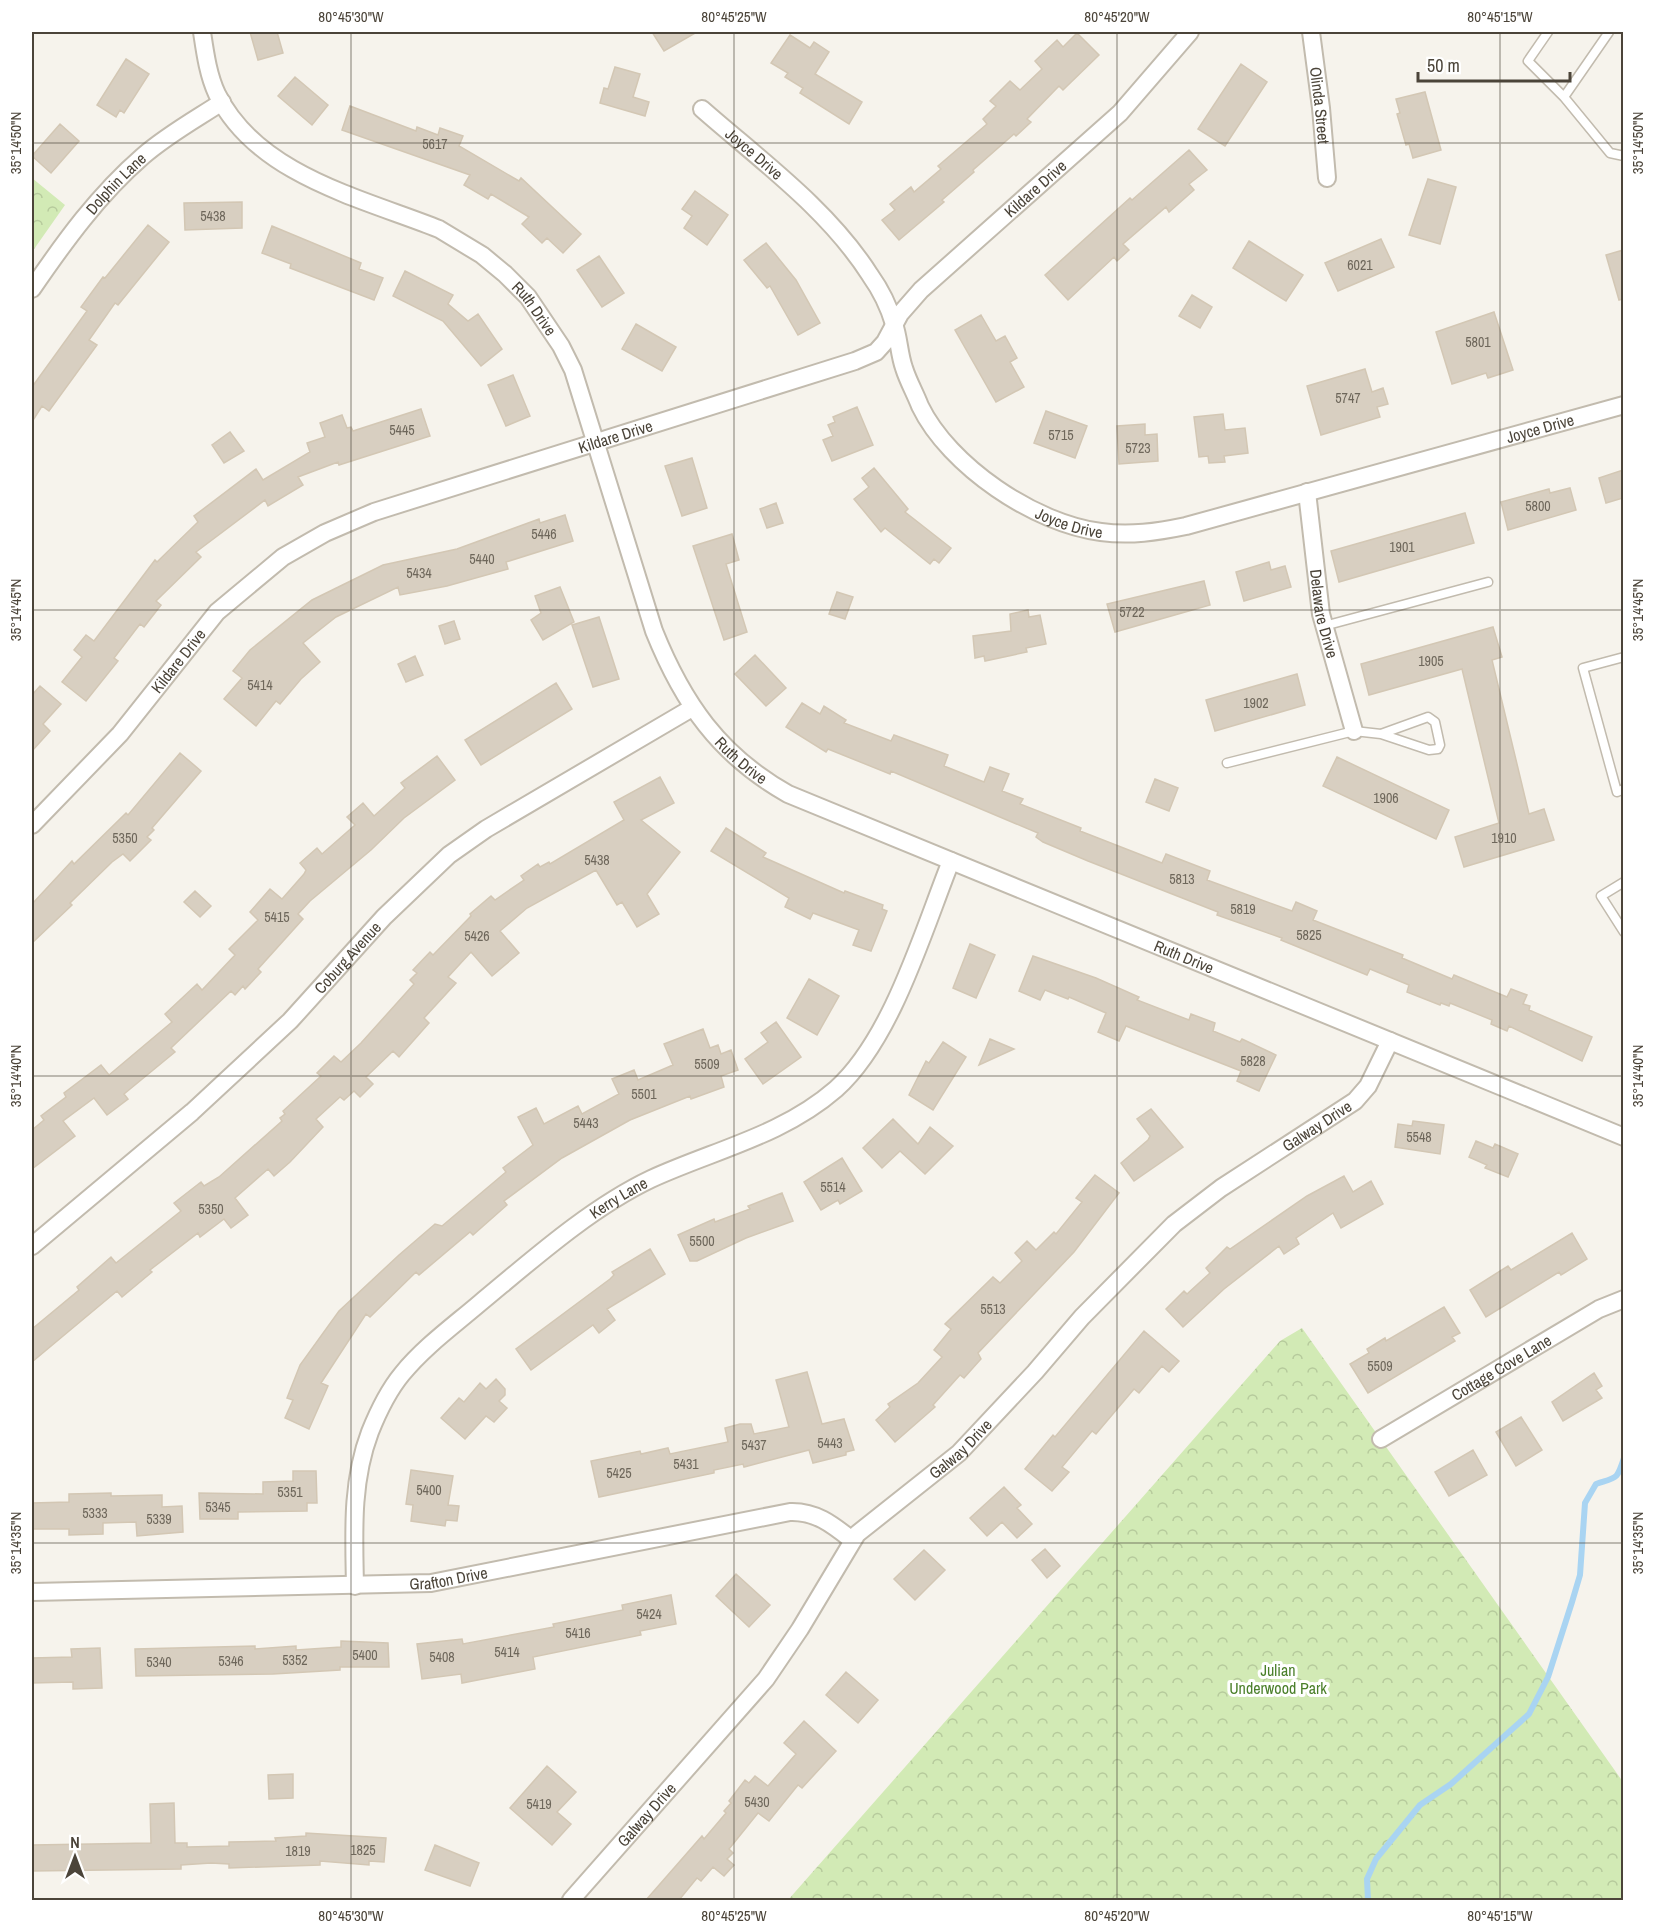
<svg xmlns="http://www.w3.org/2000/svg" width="1655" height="1932" font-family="'Archivo Narrow',sans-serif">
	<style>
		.park { fill: url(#park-crowns) }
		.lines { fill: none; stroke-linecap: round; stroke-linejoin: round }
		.stream { stroke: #a9d4f2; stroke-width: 6 }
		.building { fill: #d8cfc1; stroke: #d3c7b4; stroke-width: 1.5 }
		.lane-casing { stroke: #c2bbae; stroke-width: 11 }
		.street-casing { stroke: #c2bbae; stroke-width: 20 }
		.lane { stroke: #fff; stroke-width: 8 }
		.street { stroke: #fff; stroke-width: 16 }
		.ticks { fill: none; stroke: #4b4439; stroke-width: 1.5; stroke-opacity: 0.45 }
		.labels { text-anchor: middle; stroke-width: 6; stroke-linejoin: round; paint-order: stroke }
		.number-label { font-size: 14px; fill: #6e675b }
		.street-label { font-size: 16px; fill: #4b4439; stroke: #fff }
		.park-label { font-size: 16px; fill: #4a7f2a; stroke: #fff }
		.neatline { fill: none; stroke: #4b4439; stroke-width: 2 }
		.ticks-label { font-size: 15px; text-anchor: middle; fill: #4b4439 }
	</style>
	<defs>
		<pattern id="park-crowns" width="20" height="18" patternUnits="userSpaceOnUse" patternTransform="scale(1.5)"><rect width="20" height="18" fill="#d2eab5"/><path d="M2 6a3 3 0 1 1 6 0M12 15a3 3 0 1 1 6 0" fill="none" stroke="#b6ca9c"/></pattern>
	</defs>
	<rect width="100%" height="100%" fill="#f6f3ec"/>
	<path class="park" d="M32 178 65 205 32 252Z
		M1302 1328 1623 1782V1900H788L1280 1341Z"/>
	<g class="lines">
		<path class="stream" d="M1368 1900 1367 1879 1376 1859 1420 1805 1451 1784 1529 1714 1548 1677 1572 1602 1580 1575 1585 1503 1596 1484C1617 1477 1617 1480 1624 1458"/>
	</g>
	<path class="building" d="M250 32H277L283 53 258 60Z
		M652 32H697L664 51Z
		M1077 33 1099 55 1063 90 1059 86 1027 119 1031 122 1016 136 1014 134 973 170 974 172 942 200 944 202 899 240 882 220 895 210 890 204 911 187 914 192 941 169 938 166 987 124 983 119 996 106 990 101 1010 81 1020 90 1042 69 1035 61 1057 40 1063 47Z
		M790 35 810 48 814 42 829 52 815 74 862 102 849 124 800 93 803 88 785 77 788 73 771 63Z
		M126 59 149 74 124 113 120 110 116 117 97 105Z
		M1241 64 1267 82 1225 146 1198 129Z
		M615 67 640 74 633 97 649 102 645 116 600 103 604 88 608 89Z
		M295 77 328 105 312 125 278 96Z
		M1425 92 1441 150 1413 158 1409 144 1406 145 1397 114 1400 113 1396 99Z
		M350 106 416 131 417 127 438 135 440 128 463 136 459 146 519 181 521 178 581 234 563 253 547 238 542 243 522 224 529 217 491 194 488 199 464 185 470 175 342 130Z
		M60 124 79 141 51 173 32 156Z
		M1189 150 1207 170 1189 184 1194 190 1169 212 1166 207 1123 244 1129 250 1117 261 1114 257 1068 300 1045 275 1130 198 1132 200Z
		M1428 179 1456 187 1440 244 1409 235Z
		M695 191 728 215 707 245 684 228 692 216 682 209Z
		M242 202V228L185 230 184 203Z
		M148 225 169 242 118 305 115 303 89 340 97 345 49 411 42 406 32 422V387L87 311 81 307 103 277 105 278Z
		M272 226 361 263 359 269 383 278 374 300 290 268 291 264 262 253Z
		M1381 239 1394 267 1338 291 1325 263Z
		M1249 241 1303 275 1286 301 1233 268Z
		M766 243 796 280 820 323 798 335 770 286 767 288 744 260Z
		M1623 250V299L1619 300 1606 255Z
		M599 256 624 293 602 307 577 270Z
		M405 271 453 295 448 304 468 321 478 314 502 349 481 366 443 321 393 296Z
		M1192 295 1212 307 1200 328 1179 316Z
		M1494 312 1513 370 1488 378 1486 373 1452 384 1436 332Z
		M981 315 996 341 1005 336 1017 358 1010 362 1024 387 996 402 955 330Z
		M636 324 676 347 662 371 622 349Z
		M1365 369 1372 392 1383 388 1388 404 1377 407 1380 417 1321 435 1307 386Z
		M513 375 530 416 506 426 488 385Z
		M857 407 873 445 832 461 823 440 833 436 828 425 835 422 833 417Z
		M421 409 430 436 339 465 338 462 298 477 303 485 268 506 265 500 196 552 201 557 156 601 161 605 144 627 140 624 114 658 118 661 86 701 62 682 82 657 74 650 86 635 94 641 155 560 157 562 198 522 194 516 256 469 263 480 310 452 307 443 325 437 320 423 342 415 347 428 351 427 353 431Z
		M1046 411 1087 426 1075 458 1034 443Z
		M1223 414 1225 430 1245 428 1248 453 1224 456 1225 462 1209 463 1208 456 1199 457 1194 417Z
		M1145 424V435L1157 434 1158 461 1119 464 1117 426Z
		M230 432 244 451 224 463 212 445Z
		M692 458 707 508 682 516 665 466Z
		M874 468 908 509 905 512 951 548 939 563 934 559 930 564 885 528 881 532 854 499 869 487 862 478Z
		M1623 470V498L1606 503 1599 478Z
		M1570 488 1576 510 1508 530 1501 502 1549 489 1550 493Z
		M776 503 783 523 767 528 760 509Z
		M1465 513 1474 543 1339 582 1331 551Z
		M565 515 573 541 506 562 508 569 447 586 400 595 398 587 336 617 303 643 320 662 301 679 280 704 276 701 256 726 224 699 242 678 233 671 250 650 312 600 383 565 457 549 539 519 540 523Z
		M732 534 739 560 726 564 747 632 724 640 693 546Z
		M1269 562 1271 570 1285 566 1291 587 1244 601 1236 572Z
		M1204 581 1210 605 1115 632 1107 604Z
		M560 587 574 622 543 640 531 620 541 613 535 596Z
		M837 592 853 597 845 619 829 614Z
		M1028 610 1029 617 1040 615 1046 644 1026 648 1027 652 985 661 984 656 975 658 973 636 1011 631 1010 614Z
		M599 617 619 679 593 687 572 625Z
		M454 621 460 639 445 644 439 626Z
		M1493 627 1502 657 1492 660 1529 814 1544 809 1554 840 1464 867 1455 837 1499 823 1462 669 1369 695 1361 664Z
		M755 655 786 688 766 706 735 674Z
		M415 656 423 675 406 682 398 664Z
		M1297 674 1305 705 1215 731 1206 700Z
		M556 683 572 709 481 765 465 740Z
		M40 686 61 704 43 724 50 731 32 751V695Z
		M802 703 820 714 824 706 846 720 844 723 891 741 894 735 948 755 944 766 984 782 990 767 1009 774 1002 791 1023 799 1020 804 1081 828 1080 831 1162 863 1166 854 1210 871 1207 880 1292 911 1296 902 1317 911 1313 920 1403 955 1402 958 1452 979 1454 975 1507 997 1511 989 1527 995 1523 1004 1530 1006 1529 1010 1592 1037 1582 1061 1509 1026 1507 1031 1491 1024 1492 1020 1450 1003 1449 1006 1441 1003 1440 1005 1407 992 1409 985 1370 969 1367 975 1281 940 1282 938 1217 915 1218 912 1088 861 1043 842 1036 837 1038 833 891 771 890 774 828 749 826 752 786 727Z
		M180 753 201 771 152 828 154 830 147 837 151 840 130 861 123 854 112 862 70 903 72 905 32 943V904L72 861 74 864 126 813 128 815Z
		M437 756 455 780 404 818 371 850 310 901 298 914 303 919 258 969 261 972 245 989 243 986 235 995 231 991 171 1048 175 1052 124 1094 128 1099 107 1115 94 1098 63 1121 75 1136 32 1169V1130L44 1120 41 1116 66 1097 64 1093 101 1065 109 1075 172 1022 165 1014 197 984 202 990 235 955 229 949 258 920 250 912 270 889 282 899 304 874 306 870 300 863 317 848 322 854 355 825 347 817 363 803 374 816 405 788 401 783Z
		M1337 757 1449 810 1436 839 1323 786Z
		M660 777 674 803 641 820 680 852 647 894 659 914 637 927 622 902 617 905 596 870 527 908 500 931 519 953 492 976 471 952 448 977 456 983 424 1018 429 1023 399 1057 393 1051 366 1077 373 1084 360 1097 354 1091 344 1100 340 1097 316 1119 323 1127 290 1162 274 1176 268 1169 235 1198 248 1215 231 1228 224 1219 200 1237 198 1233 150 1270 152 1272 122 1297 117 1291 32 1362V1329L79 1290 77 1287 111 1257 116 1263 181 1211 174 1203 201 1182 204 1186 219 1177 282 1121 280 1118 285 1114 283 1111 321 1076 317 1073 334 1056 341 1062 361 1043 414 984 410 980 417 973 413 970 430 952 433 955 471 916 470 914 491 896 495 900 524 880 521 876 538 864 540 867 549 862 550 864 624 820 614 802Z
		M1155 779 1178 788 1169 811 1146 802Z
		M726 828 766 853 763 857 844 893 845 891 883 905 882 909 887 911 871 951 853 945 859 930 813 913 810 919 785 907 789 898 711 851Z
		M195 891 211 906 200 917 184 902Z
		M970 944 995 955 976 998 953 988Z
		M1033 956 1096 978 1139 997 1137 1000 1189 1020 1191 1014 1215 1023 1213 1031 1240 1042 1242 1039 1276 1055 1259 1091 1237 1081 1241 1071 1126 1026 1119 1041 1098 1032 1106 1013 1069 997 1068 999 1045 990 1040 1000 1019 991Z
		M809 979 839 996 817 1035 787 1018Z
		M776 1022 801 1057 763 1084 745 1059 768 1042 761 1033Z
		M703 1029 710 1048 718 1045 721 1054 731 1050 738 1070 721 1076 724 1087 691 1099 690 1096 630 1120 562 1158 504 1201 507 1205 473 1235 470 1232 419 1275 416 1272 370 1317 366 1314 321 1383 328 1386 309 1429 285 1418 293 1400 287 1398 300 1365 339 1311 399 1255 435 1224 442 1226 506 1172 503 1168 533 1145 518 1117 536 1108 544 1124 578 1106 582 1114 619 1094 612 1079 634 1070 638 1080 673 1065 664 1044Z
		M990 1039 1014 1049 979 1065Z
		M943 1042 966 1057 933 1110 909 1095 926 1061 929 1063Z
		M1151 1109 1183 1147 1134 1181 1121 1163 1148 1140 1150 1136 1137 1119Z
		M893 1119 918 1144 930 1127 953 1146 925 1174 900 1151 882 1168 863 1148Z
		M1413 1121 1444 1125 1440 1154 1395 1147 1398 1124 1412 1126Z
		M1476 1141 1493 1148 1495 1144 1518 1154 1508 1177 1485 1168 1487 1165 1469 1157Z
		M842 1158 862 1191 840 1204 838 1200 821 1210 804 1182Z
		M1095 1175 1119 1193 1074 1252 978 1353 981 1359 964 1378 960 1375 933 1405 935 1407 895 1442 876 1420 890 1407 888 1404 918 1383 942 1357 934 1350 951 1329 945 1324 993 1277 1000 1283 1022 1261 1015 1253 1027 1241 1036 1250 1054 1232 1056 1234 1082 1202 1076 1198Z
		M1344 1176 1353 1192 1371 1181 1383 1204 1341 1228 1333 1213 1296 1238 1299 1244 1284 1254 1279 1246 1224 1289 1183 1327 1166 1309 1184 1291 1187 1294 1210 1273 1206 1268 1227 1247 1230 1249 1307 1196Z
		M782 1193 793 1221 746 1238 697 1261H690L678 1235 714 1219 715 1222 750 1209 748 1206Z
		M1572 1233 1587 1259 1561 1275 1559 1272 1486 1317 1470 1290 1508 1266 1511 1270Z
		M650 1249 665 1274 607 1309 615 1320 599 1333 593 1325 531 1370 516 1349 610 1279 614 1275 612 1272Z
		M1444 1307 1460 1333 1452 1337 1455 1341 1368 1393 1350 1364 1369 1353 1367 1349 1385 1338 1386 1341Z
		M1144 1331 1179 1361 1169 1372 1162 1366 1139 1393 1134 1389 1096 1434 1092 1431 1062 1467 1069 1472 1052 1491 1025 1469 1053 1435 1055 1437Z
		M807 1372 822 1424 844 1419 854 1450 846 1452V1455L813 1463 809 1450 744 1467 743 1464 714 1470V1473L599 1497 591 1461 640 1451 641 1454 668 1448 670 1454 728 1442 725 1428 740 1424H751L754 1434 789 1427 776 1380Z
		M1594 1373 1602 1386 1596 1390 1602 1398 1563 1421 1552 1402Z
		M496 1379 505 1389V1395L499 1401 507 1408 494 1422 486 1416 465 1439 441 1418 459 1398 464 1402 480 1383 486 1389Z
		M1521 1417 1542 1450 1516 1466 1496 1432Z
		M1473 1450 1487 1475 1449 1496 1435 1472Z
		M411 1470 453 1476 448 1505 459 1506 457 1521 446 1520 445 1526 411 1521 413 1505 406 1504Z
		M293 1471H316L317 1503H307V1511L238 1512V1519H200L199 1493 263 1494V1482L293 1481Z
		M1004 1487 1021 1505 1017 1508 1032 1524 1017 1538 1002 1522 987 1536 970 1518Z
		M111 1493V1496L162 1495V1507L182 1506 183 1532 137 1536 136 1522 103 1523V1534L69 1535V1529H32V1503L69 1502V1494Z
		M1045 1549 1060 1566 1047 1578 1032 1560Z
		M924 1550 945 1570 915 1600 894 1579Z
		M736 1574 770 1605 749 1627 716 1596Z
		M671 1595 676 1624 640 1631 641 1635 533 1657 535 1669 462 1683 461 1674 422 1679 417 1644 462 1639 463 1644 554 1627 553 1624 623 1610 622 1605Z
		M341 1641 388 1643 389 1667H340V1670L273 1674 136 1676 135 1649 255 1646V1649L296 1646V1650L341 1647Z
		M100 1648 102 1688 73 1689V1682L32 1683V1658L72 1657 71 1649Z
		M846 1672 878 1700 858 1723 826 1695Z
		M804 1721 836 1751 802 1788 798 1785 769 1821 758 1813 729 1849 733 1853 727 1859 734 1865 724 1876 713 1867 701 1881 697 1878 679 1900H646L702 1836 704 1839 726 1813 724 1811 731 1803 729 1801 745 1780 749 1783 755 1776 768 1786 796 1754 784 1743Z
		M547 1766 576 1792 557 1812 571 1824 552 1845 510 1808Z
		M293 1774V1798L269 1799 268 1775Z
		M174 1803 175 1843H187V1847L229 1846V1842L276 1841 275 1838 306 1836V1833L386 1838 384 1862 369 1861V1865L320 1861V1865L229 1868V1864L211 1863 181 1865V1869L32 1871V1845L151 1843 150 1804Z
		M435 1845 479 1863 470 1886 425 1870Z"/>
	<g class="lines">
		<defs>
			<path id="lane" d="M1548 32 1528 61 1564 97 1609 32
				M1564 97 1610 153 1624 156
				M1324 626 1488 582
				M1624 657 1583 668 1617 792 1624 789
				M1227 763 1354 731 1381 734 1428 717 1435 722 1440 745 1438 749 1429 750 1381 734
				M1624 882 1601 896 1624 932"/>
			<g id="street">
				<path id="s1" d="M202 32C205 52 208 75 217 94 257 175 361 198 439 229L482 255 505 274 528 297 561 346 573 370 654 631C683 703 719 755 788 794L1624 1137"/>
				<path id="s2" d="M1311 32 1321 108 1327 178"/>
				<path id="s3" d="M702 109C760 160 828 209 870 275 880 289 889 307 894 324 899 338 899 354 904 368 908 381 915 393 920 406 949 466 1035 524 1101 532 1130 536 1157 532 1186 526L1624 405"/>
				<path id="s4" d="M32 289C65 241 98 195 143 156 167 135 196 119 222 102"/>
				<path id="s5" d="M1307 492 1321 614 1354 731"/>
				<path id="s6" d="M32 825 120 734 217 612 283 557 325 533 374 512 855 361 876 352 885 342 900 314 921 290 1120 113 1190 32"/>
				<path id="s7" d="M32 1246 192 1112 290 1021 384 917 449 855 486 829 692 708"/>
				<path id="s8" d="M1381 1439 1599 1309 1624 1299"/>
				<path id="s9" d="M355 1586C354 1534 351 1482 370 1432 378 1412 388 1391 402 1374 424 1347 453 1326 480 1303 532 1260 590 1208 651 1179 714 1150 782 1136 836 1089 892 1039 923 931 951 861"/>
				<path id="s10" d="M32 1592 431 1583 790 1512C816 1511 833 1525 852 1540"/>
				<path id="s11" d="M571 1900 766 1679 800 1629 857 1534 959 1453 1035 1372 1082 1317 1174 1224 1221 1188 1355 1101 1368 1086 1390 1041"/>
			</g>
		</defs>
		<use href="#lane" class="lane-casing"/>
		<use href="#street" class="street-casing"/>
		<use href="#lane" class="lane"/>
		<use href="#street" class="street"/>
	</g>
	<path class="ticks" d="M351 32V1900M734 32V1900M1117 32V1900M1500 32V1900M32 143H1624M32 610H1624M32 1076H1624M32 1543H1624"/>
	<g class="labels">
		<g class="number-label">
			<text x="435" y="149">5617</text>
			<text x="213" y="221">5438</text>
			<text x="1360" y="270">6021</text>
			<text x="1478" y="347">5801</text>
			<text x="1348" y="403">5747</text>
			<text x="402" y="435">5445</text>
			<text x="1061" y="440">5715</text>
			<text x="1138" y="453">5723</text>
			<text x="1538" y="511">5800</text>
			<text x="544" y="539">5446</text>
			<text x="1402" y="552">1901</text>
			<text x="482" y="564">5440</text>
			<text x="419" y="578">5434</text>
			<text x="1132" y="617">5722</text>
			<text x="1431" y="666">1905</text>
			<text x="260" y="690">5414</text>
			<text x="1256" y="708">1902</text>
			<text x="1386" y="803">1906</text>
			<text x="125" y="843">5350</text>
			<text x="1504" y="843">1910</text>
			<text x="597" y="865">5438</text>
			<text x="1182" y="884">5813</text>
			<text x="1243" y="914">5819</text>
			<text x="277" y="922">5415</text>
			<text x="1309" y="940">5825</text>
			<text x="477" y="941">5426</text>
			<text x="1253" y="1066">5828</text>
			<text x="707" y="1069">5509</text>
			<text x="644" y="1099">5501</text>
			<text x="586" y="1128">5443</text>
			<text x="1419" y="1142">5548</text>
			<text x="833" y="1192">5514</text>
			<text x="211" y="1214">5350</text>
			<text x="702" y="1246">5500</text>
			<text x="993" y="1314">5513</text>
			<text x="1380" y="1371">5509</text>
			<text x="830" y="1448">5443</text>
			<text x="754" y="1450">5437</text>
			<text x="686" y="1469">5431</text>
			<text x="619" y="1478">5425</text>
			<text x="429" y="1495">5400</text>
			<text x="290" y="1497">5351</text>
			<text x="218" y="1512">5345</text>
			<text x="95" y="1518">5333</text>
			<text x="159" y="1524">5339</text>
			<text x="649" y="1619">5424</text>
			<text x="578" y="1638">5416</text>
			<text x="507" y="1657">5414</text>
			<text x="365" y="1660">5400</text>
			<text x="442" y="1662">5408</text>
			<text x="295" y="1665">5352</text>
			<text x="231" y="1666">5346</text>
			<text x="159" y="1667">5340</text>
			<text x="757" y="1807">5430</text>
			<text x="539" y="1809">5419</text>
			<text x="363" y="1855">1825</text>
			<text x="298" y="1856">1819</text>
		</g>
		<g class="street-label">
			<text dy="6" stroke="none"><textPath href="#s2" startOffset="74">Olinda Street</textPath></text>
			<text dy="6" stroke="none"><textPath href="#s3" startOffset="69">Joyce Drive</textPath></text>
			<text dy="6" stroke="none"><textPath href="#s4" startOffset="135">Dolphin Lane</textPath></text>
			<text dy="6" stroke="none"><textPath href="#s6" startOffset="1227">Kildare Drive</textPath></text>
			<text dy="6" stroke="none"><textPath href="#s1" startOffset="456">Ruth Drive</textPath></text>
			<text dy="6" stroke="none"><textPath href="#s3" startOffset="1059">Joyce Drive</textPath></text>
			<text dy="6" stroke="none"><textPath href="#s6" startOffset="723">Kildare Drive</textPath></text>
			<text dy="6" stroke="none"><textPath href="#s3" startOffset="573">Joyce Drive</textPath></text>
			<text dy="6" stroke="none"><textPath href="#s5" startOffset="123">Delaware Drive</textPath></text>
			<text dy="6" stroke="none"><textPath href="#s6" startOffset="220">Kildare Drive</textPath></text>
			<text dy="6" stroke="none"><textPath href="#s1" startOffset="960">Ruth Drive</textPath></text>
			<text dy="6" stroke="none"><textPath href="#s7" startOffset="428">Coburg Avenue</textPath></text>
			<text dy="6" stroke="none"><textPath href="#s1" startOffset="1446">Ruth Drive</textPath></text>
			<text dy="6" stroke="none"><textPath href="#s11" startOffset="1084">Galway Drive</textPath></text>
			<text dy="6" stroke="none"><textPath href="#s9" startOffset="502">Kerry Lane</textPath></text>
			<text dy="6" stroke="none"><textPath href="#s8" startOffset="140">Cottage Cove Lane</textPath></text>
			<text dy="6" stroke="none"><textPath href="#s11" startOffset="600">Galway Drive</textPath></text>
			<text dy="6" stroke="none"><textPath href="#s10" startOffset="417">Grafton Drive</textPath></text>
			<text dy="6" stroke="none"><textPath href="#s11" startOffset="114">Galway Drive</textPath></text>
		</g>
		<g class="park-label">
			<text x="1278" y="1676">Julian<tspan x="1278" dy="18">Underwood Park</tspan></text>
		</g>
	</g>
	<rect width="1655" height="1932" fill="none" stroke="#ffffff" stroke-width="66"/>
	<g transform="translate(75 1857)" stroke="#ffffff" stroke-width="4.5" paint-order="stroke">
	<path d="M0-4.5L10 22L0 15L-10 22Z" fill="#4b4439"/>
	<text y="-9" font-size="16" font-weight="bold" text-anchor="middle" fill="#4b4439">N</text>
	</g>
	<path d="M1418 72v9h152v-9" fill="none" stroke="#4b4439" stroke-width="3"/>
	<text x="1427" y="72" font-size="18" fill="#4b4439" stroke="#ffffff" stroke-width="4.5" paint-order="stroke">50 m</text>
	<rect x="33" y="33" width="1589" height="1866" class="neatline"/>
	<g class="ticks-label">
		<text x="351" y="22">80°45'30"W</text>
		<text x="734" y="22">80°45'25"W</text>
		<text x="1117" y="22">80°45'20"W</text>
		<text x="1500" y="22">80°45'15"W</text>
		<text transform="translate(16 143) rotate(-90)" y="5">35°14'50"N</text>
		<text transform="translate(1638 143) rotate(-90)" y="5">35°14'50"N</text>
		<text transform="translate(16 610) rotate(-90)" y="5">35°14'45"N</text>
		<text transform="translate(1638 610) rotate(-90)" y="5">35°14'45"N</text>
		<text transform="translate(16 1076) rotate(-90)" y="5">35°14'40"N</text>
		<text transform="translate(1638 1076) rotate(-90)" y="5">35°14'40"N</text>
		<text transform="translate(16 1543) rotate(-90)" y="5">35°14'35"N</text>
		<text transform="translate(1638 1543) rotate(-90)" y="5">35°14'35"N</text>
		<text x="351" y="1921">80°45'30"W</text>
		<text x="734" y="1921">80°45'25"W</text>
		<text x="1117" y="1921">80°45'20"W</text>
		<text x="1500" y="1921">80°45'15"W</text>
	</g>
</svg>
